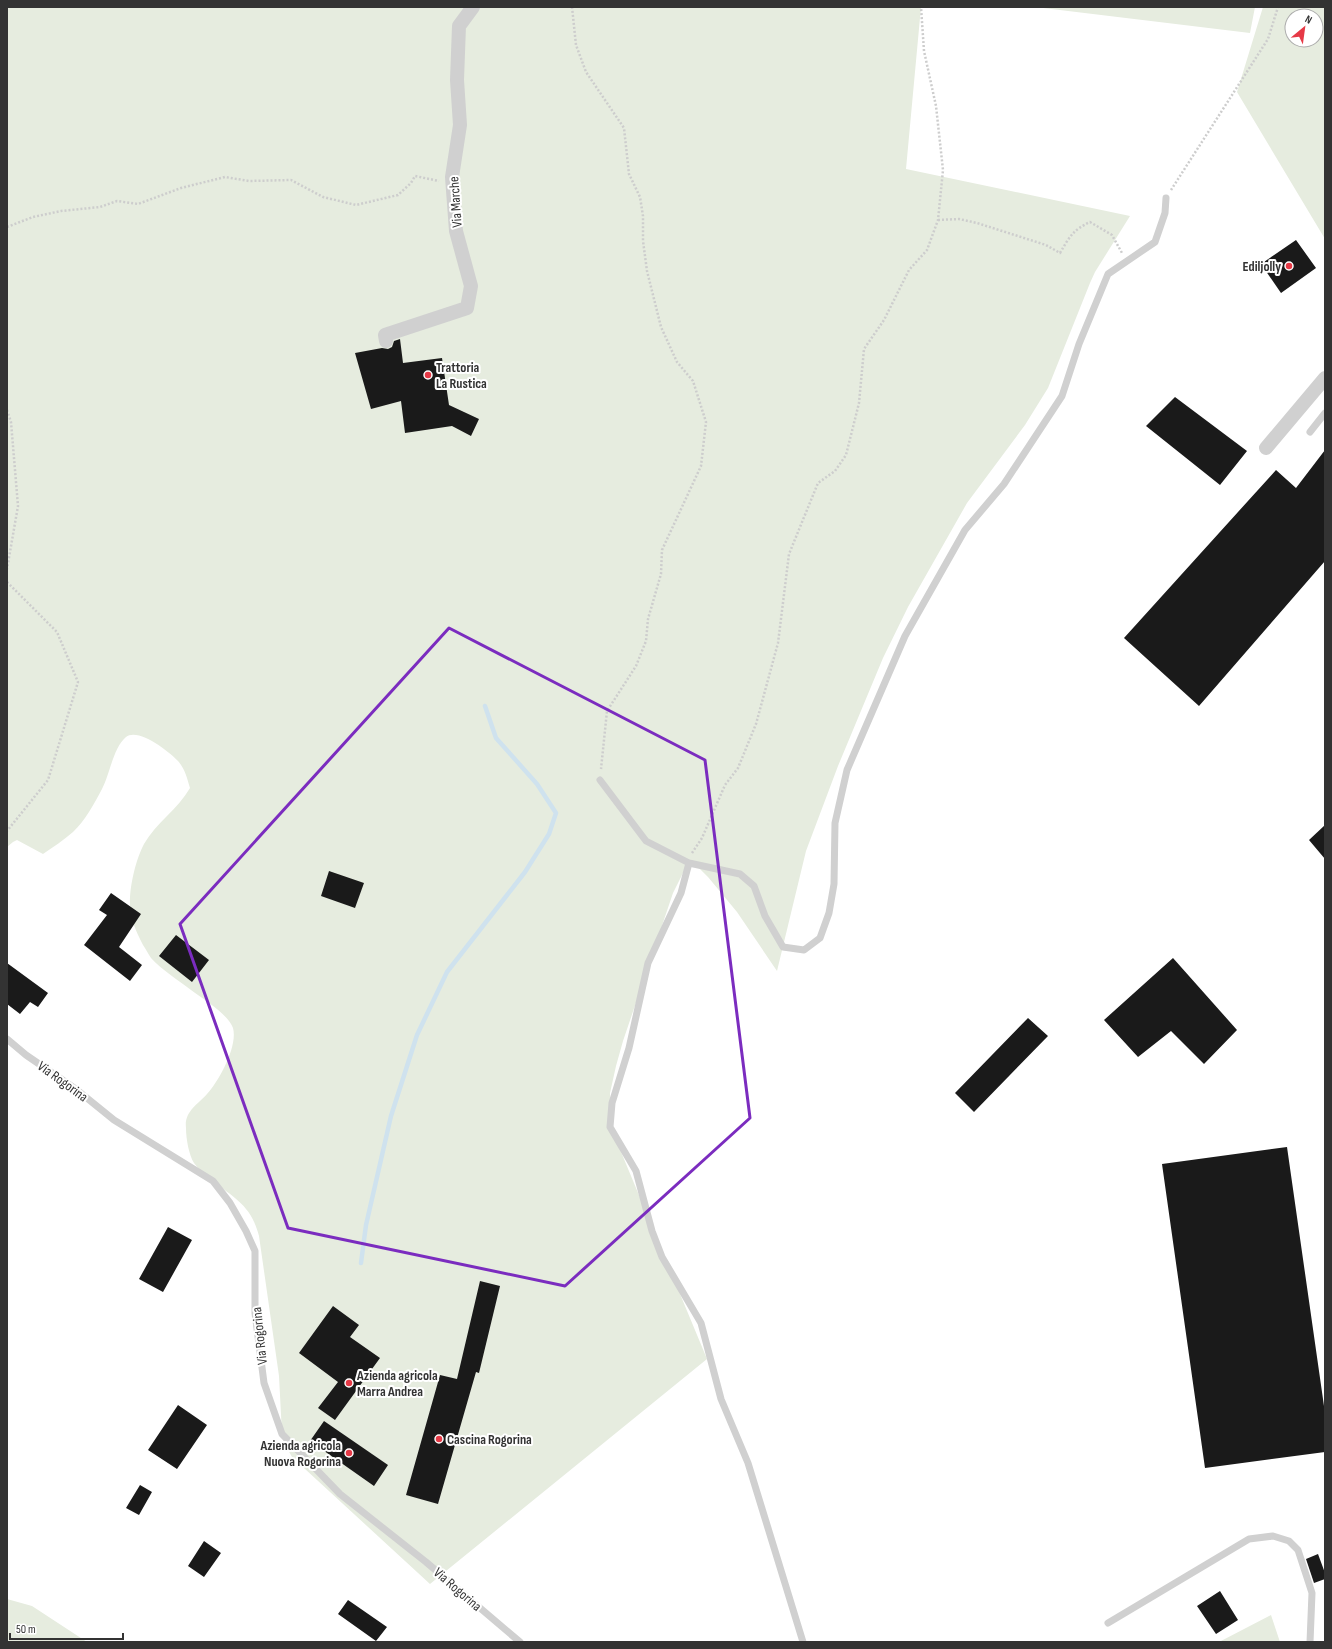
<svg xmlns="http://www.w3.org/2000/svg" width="1332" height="1649" font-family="'Sofia Sans Condensed',sans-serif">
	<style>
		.green { fill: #e6ecdf; fill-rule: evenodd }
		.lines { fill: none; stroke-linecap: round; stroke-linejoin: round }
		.stream { stroke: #cfe2ee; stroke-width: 4.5 }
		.building { fill: #1a1a1a }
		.path { stroke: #cdcdcd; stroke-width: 2.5; stroke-dasharray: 2 2; stroke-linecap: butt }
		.lane { stroke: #d0d0d0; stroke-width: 7 }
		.street { stroke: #d0d0d0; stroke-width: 14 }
		.marked { fill: none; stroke: #7b2cbf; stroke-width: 3; stroke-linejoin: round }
		.poi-dot { fill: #e63946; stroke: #fff; stroke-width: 1.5 }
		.labels { text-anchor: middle; stroke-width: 4; stroke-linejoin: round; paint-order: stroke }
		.street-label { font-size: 14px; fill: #333; stroke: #fff }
		.poi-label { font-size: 14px; font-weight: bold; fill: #333; stroke: #fff; text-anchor: start }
	</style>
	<rect width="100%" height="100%" fill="#fff"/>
	<path class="green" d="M7 7H921L906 169 1130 216 1095 272 1090 283 1048 388 1025 425 967 503 908 607 883 658 838 766 806 851 777 971 737 912 708 877 699 868 688 865 686 867 673 893 623 1041 616 1066 610 1093V1116L614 1135 707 1359 430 1584 292 1457 284 1443 282 1434 279 1376 259 1236C251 1205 235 1199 212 1180 205 1175 199 1170 194 1163 189 1155 186 1139 186 1128 184 1112 197 1105 207 1094 219 1081 238 1046 233 1028 228 1014 203 999 191 990 178 980 162 970 151 958 148 954 146 949 143 945 138 935 133 925 131 914 127 895 135 861 144 844 156 823 178 809 190 788 187 778 185 769 178 761 170 752 138 727 126 737 113 748 110 774 102 789 94 804 85 821 73 832 64 840 53 847 43 854L17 840 13 842 7 847Z
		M1035 7H1255L1250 33Z
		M1263 7H1325V239L1237 92ZM1292 16H1316V40H1292Z
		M7 1599 32 1606 87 1642H7Z
		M1271 1615 1280 1642H1219Z"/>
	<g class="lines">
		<path class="stream" d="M361 1263 366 1225 391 1116 417 1035 447 972 525 872 549 834 556 813 537 784 496 738 485 706"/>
	</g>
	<path class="building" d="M1296 240 1316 268 1281 293 1261 264Z
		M400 339 403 363 442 358 449 405 479 419 471 436 452 426 405 433 401 401 371 409 355 353 382 348 388 349 392 347 394 341Z
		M1175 397 1247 451 1220 485 1146 426Z
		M1325 450V561L1199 706 1124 638 1276 470 1296 488Z
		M1325 825V859L1309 840Z
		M329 871 364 883 355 908 321 896Z
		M111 893 141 914 119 947 142 965 130 981 84 945 107 915 99 910Z
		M176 935 209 960 192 982 159 956Z
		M1173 958 1237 1030 1204 1064 1171 1031 1138 1057 1104 1020Z
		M7 963 48 993 38 1007 30 1002 20 1014 7 1004Z
		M1028 1018 1048 1036 974 1112 955 1093Z
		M1287 1147 1325 1413V1452L1205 1468 1162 1164Z
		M168 1227 192 1240 163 1292 139 1279Z
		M480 1281 500 1286 479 1373 476 1372 438 1504 406 1495 440 1375 457 1379Z
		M333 1306 359 1325 350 1337 380 1358 335 1420 318 1408 338 1382 299 1353Z
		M178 1405 207 1425 177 1469 148 1450Z
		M324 1421 388 1465 374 1486 310 1441Z
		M140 1485 152 1492 139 1515 126 1508Z
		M204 1541 221 1553 204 1577 188 1566Z
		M1318 1554 1325 1573V1579L1314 1583 1306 1559Z
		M1220 1591 1238 1620 1216 1634 1197 1606Z
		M348 1600 387 1627 376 1641 338 1614Z"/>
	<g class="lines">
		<path class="path" d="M572 7 576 45 586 72 624 128 629 174 640 197 643 216V241L647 271 661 327 677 362 693 381 706 422 701 466 662 550 661 574 648 619 646 641 636 666 607 711 601 769
			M1171 190 1268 39 1278 7
			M938 220 959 219 977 223 1046 245 1060 253C1070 236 1073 230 1090 222L1112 235 1122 253
			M7 227 33 217 61 211 100 207 117 201 138 204 181 188 225 177 249 181 291 180 323 197 356 205 398 195 411 183 415 176 439 181
			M7 410 11 422 18 506 7 569
			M7 582 57 632 78 682 48 780 7 831
			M692 853 702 838 725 785 738 768 756 724 778 643 789 554 818 483 835 471 846 455 859 403 864 349 884 320 909 270 927 250 938 220 943 170 936 106 924 51 921 7"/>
		<path class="lane" d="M1310 432 1325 413
			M600 780 646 841 689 863 740 874 754 886 765 916 783 947 804 950 820 938 829 913 834 884 835 823 847 770 905 636 965 530 1004 484 1062 396 1079 344 1108 274 1155 242 1165 213 1166 198
			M689 863 681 893 648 963 629 1048 612 1103 610 1127 636 1171 652 1231 662 1257 701 1323 721 1399 748 1463 803 1642
			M7 1039 26 1055 77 1090 114 1120 213 1181 230 1203 246 1231 255 1251V1313L264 1383 282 1434 340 1494 426 1562 520 1642
			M1108 1623 1249 1539 1273 1536 1289 1541 1298 1550 1312 1593 1310 1642"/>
		<path class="street" d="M386 341 385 335 467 308 471 286 456 231 452 177 460 125 457 80 459 26 473 7
			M1266 448 1325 378"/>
	</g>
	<path class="marked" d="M449 628 705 760 750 1118 565 1286 288 1228 180 924Z"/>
	<g class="poi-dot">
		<circle cx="1289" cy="266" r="4"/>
		<circle cx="428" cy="375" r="4"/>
		<circle cx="349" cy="1383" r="4"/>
		<circle cx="439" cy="1439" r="4"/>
		<circle cx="349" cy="1453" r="4"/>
	</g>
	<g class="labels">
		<g class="street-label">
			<text transform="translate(455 202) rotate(-94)" y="5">Via Marche</text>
			<text transform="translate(63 1081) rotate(36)" y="5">Via Rogorina</text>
			<text transform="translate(259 1336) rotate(-96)" y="5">Via Rogorina</text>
			<text transform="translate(458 1589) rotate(41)" y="5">Via Rogorina</text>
		</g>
		<g class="poi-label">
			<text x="1281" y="271" text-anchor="end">Ediljolly</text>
			<text x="436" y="372">Trattoria<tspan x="436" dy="16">La Rustica</tspan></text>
			<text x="357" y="1380">Azienda agricola<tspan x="357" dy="16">Marra Andrea</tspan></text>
			<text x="447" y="1444">Cascina Rogorina</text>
			<text x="341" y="1450" text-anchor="end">Azienda agricola<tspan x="341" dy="16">Nuova Rogorina</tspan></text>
		</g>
	</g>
	<rect width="1332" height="1649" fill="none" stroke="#333333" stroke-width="16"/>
	<g transform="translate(1304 28) rotate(29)"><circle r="19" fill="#ffffff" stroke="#adadad"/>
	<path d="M0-3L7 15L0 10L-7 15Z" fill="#e63946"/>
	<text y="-6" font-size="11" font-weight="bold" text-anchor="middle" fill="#333333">N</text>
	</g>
	<path d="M10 1633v6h113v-6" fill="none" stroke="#333333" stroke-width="2"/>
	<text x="16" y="1633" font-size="12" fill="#333333" stroke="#ffffff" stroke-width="3" paint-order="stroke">50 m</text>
</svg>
